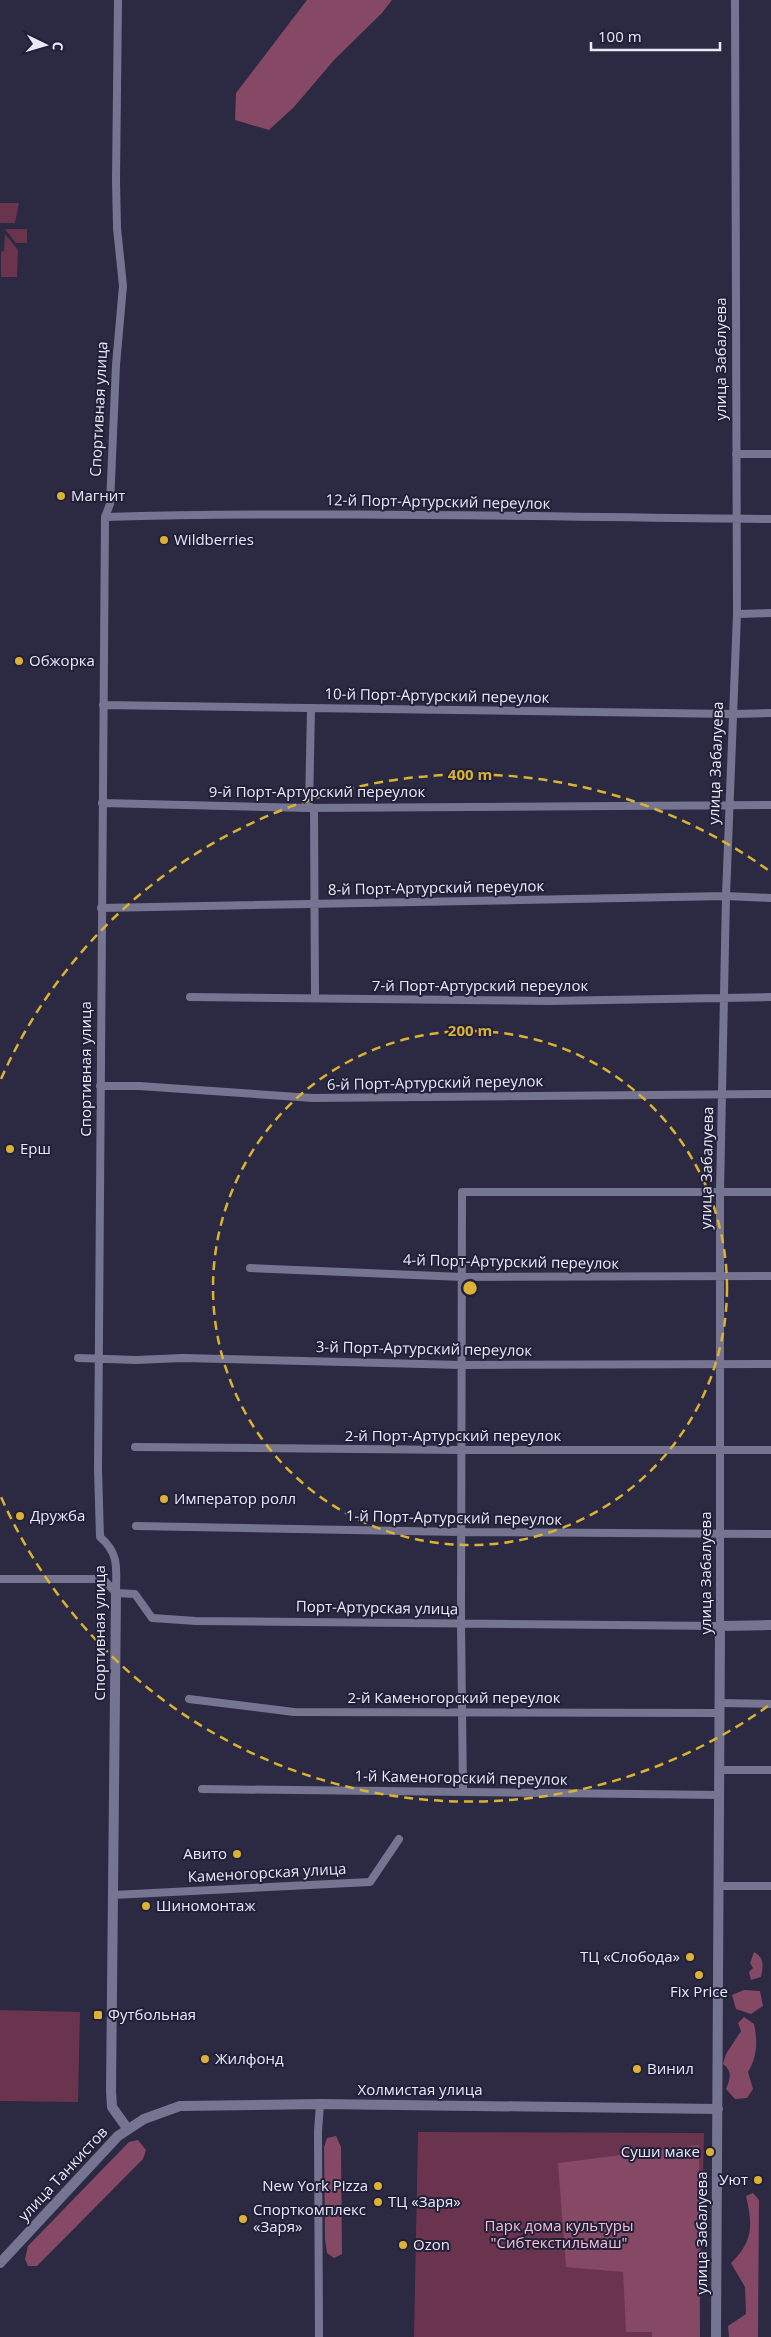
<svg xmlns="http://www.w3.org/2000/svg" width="771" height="2337" font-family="'Open Sans',sans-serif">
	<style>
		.green { fill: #6a334e }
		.forest { fill: #854865 }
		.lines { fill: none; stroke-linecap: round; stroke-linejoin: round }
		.minor { stroke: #757592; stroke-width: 8 }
		.tertiary { stroke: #757592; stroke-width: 10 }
		.ring { fill: none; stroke: #dbb233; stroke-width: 2.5; stroke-dasharray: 9 6 }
		.poi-dot { fill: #dbb233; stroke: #212038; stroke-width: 2 }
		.labels { text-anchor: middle; stroke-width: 4; stroke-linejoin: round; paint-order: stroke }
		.street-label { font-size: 15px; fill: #e9e9fa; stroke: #212038 }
		.poi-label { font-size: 15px; fill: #e9e9fa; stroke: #212038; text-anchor: start }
		.park-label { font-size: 15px; fill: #f8bfd7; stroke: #212038 }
		.centre { fill: #dbb233; stroke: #212038; stroke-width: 2.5 }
		.ring-label { font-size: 15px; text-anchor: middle; font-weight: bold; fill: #dbb233; stroke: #212038; stroke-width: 4; stroke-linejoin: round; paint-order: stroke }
	</style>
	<rect width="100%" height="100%" fill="#2b2a42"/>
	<path class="green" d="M0 203H19L15 223H0Z
		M5 229H27V243H16Z
		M5 234 18 250 17 277H1V252L4 251Z
		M0 2010 80 2012 78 2102 0 2101Z
		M418 2132 704 2133 699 2337H414Z"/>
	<path class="forest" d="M307 0H392L382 13 334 60 294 107 269 130 235 120 236 93Z
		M754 1952C765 1958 763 1966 761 1977L751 1980 749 1972 753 1968 750 1963Z
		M744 1990 760 1991 763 2006 751 2014 736 2009 732 1995Z
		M744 2017 754 2024C758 2042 757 2057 748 2072L753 2089 747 2098 735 2099 726 2089C730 2078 733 2072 723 2064L726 2054 741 2031 738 2023Z
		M336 2136 341 2147 342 2254 334 2258 327 2253 325 2240 324 2147 327 2138Z
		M138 2140 146 2150 143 2159 37 2266H28L25 2259 28 2246 129 2142Z
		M699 2145 700 2337H652V2332H626L623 2272 566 2267 558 2163Z
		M753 2193 759 2200 758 2337H729L728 2326 746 2314 745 2287 731 2263C753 2241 753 2226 746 2196Z"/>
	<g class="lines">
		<path class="minor" d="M736 454H771
			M105 517C327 511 549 517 771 519
			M737 614 771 613
			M103 705 732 714 771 713
			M102 803 309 808 771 805
			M309 808 311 708
			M314 808 315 998
			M101 908 726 896 771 898
			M190 997 549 1001 771 997
			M100 1086H139L313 1098 771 1094
			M250 1268 462 1277 771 1276
			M78 1358 136 1360 182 1358 462 1365 771 1364
			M135 1447 461 1450H771
			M136 1526 461 1532 771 1534
			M0 1579H99L105 1581 116 1593
			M116 1593 135 1594 152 1618 196 1621 720 1626V1192L726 896 737 614 735 0
			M116 1593C116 1569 120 1554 100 1537L98 1469 105 517 110 504 116 365 123 286 117 228 116 180 118 0
			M189 1699 294 1712 720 1713
			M720 1703 771 1704
			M720 1770H771
			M202 1789 720 1795
			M463 1791 461 1624 462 1192H771
			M719 1886H771
			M113 1895 370 1882 399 1839
			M319 2337 318 2131 320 2104"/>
		<path class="tertiary" d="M116 1593 111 2091 112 2107 127 2128
			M0 2263 118 2136 144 2119 180 2106 320 2104 718 2109
			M716 2337 720 1626 771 1625"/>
	</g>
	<g class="ring">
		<circle cx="470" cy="1288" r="257"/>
		<path d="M768 1706A513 513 0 0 1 1 1497M1 1079A513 513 0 0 1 768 870"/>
	</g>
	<g class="poi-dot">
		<circle cx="61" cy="496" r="5"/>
		<circle cx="164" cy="540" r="5"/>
		<circle cx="19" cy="661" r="5"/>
		<circle cx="10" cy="1149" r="5"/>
		<circle cx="164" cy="1499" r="5"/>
		<circle cx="20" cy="1516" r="5"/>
		<circle cx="237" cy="1854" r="5"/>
		<circle cx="146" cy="1906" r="5"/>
		<circle cx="690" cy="1957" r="5"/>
		<circle cx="699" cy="1975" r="5"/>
		<rect x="93" y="2010" width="10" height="10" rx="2.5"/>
		<circle cx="205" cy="2059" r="5"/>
		<circle cx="637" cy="2069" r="5"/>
		<circle cx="710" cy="2152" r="5"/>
		<circle cx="758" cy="2180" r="5"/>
		<circle cx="378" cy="2186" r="5"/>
		<circle cx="378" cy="2202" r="5"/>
		<circle cx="243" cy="2219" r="5"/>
		<circle cx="403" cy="2245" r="5"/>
	</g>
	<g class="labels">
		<g class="street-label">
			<text transform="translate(721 359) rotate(-90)" y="5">улица Забалуева</text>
			<text transform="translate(99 409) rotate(-87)" y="5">Спортивная улица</text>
			<text transform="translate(438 502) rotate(1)" y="5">12-й Порт-Артурский переулок</text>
			<text transform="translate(437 696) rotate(1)" y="5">10-й Порт-Артурский переулок</text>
			<text transform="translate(716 763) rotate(-88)" y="5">улица Забалуева</text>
			<text x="317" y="797">9-й Порт-Артурский переулок</text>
			<text transform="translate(436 888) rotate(-1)" y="5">8-й Порт-Артурский переулок</text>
			<text x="480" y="991">7-й Порт-Артурский переулок</text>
			<text transform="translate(86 1069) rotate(-90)" y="5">Спортивная улица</text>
			<text transform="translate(435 1083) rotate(-1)" y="5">6-й Порт-Артурский переулок</text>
			<text transform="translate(707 1168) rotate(-89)" y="5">улица Забалуева</text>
			<text transform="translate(511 1262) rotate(1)" y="5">4-й Порт-Артурский переулок</text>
			<text transform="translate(424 1349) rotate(1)" y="5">3-й Порт-Артурский переулок</text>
			<text x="453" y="1441">2-й Порт-Артурский переулок</text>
			<text transform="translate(454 1518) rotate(1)" y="5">1-й Порт-Артурский переулок</text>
			<text transform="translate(706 1573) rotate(-90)" y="5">улица Забалуева</text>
			<text transform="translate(377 1608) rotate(1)" y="5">Порт-Артурская улица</text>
			<text transform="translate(100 1633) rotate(-90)" y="5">Спортивная улица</text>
			<text x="454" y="1703">2-й Каменогорский переулок</text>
			<text transform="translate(461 1778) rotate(1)" y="5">1-й Каменогорский переулок</text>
			<text transform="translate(267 1873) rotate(-3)" y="5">Каменогорская улица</text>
			<text x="420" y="2095">Холмистая улица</text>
			<text transform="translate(63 2174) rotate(-47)" y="5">улица Танкистов</text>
			<text transform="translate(702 2233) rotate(-90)" y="5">улица Забалуева</text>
		</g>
		<g class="poi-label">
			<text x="71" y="501">Магнит</text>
			<text x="174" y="545">Wildberries</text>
			<text x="29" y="666">Обжорка</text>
			<text x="20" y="1154">Ерш</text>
			<text x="174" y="1504">Император ролл</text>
			<text x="30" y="1521">Дружба</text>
			<text x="227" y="1859" text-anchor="end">Авито</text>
			<text x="156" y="1911">Шиномонтаж</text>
			<text x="680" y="1962" text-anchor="end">ТЦ «Слобода»</text>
			<text x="699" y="1997" text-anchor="middle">Fix Price</text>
			<text x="108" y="2020">Футбольная</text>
			<text x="215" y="2064">Жилфонд</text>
			<text x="647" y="2074">Винил</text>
			<text x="700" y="2157" text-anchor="end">Суши маке</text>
			<text x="748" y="2185" text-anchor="end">Уют</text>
			<text x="368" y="2191" text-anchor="end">New York Pizza</text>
			<text x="388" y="2207">ТЦ «Заря»</text>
			<text x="253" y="2215">Спорткомплекс<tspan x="253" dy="17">«Заря»</tspan></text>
			<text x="413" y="2250">Ozon</text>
		</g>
		<g class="park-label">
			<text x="559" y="2231">Парк дома культуры<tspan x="559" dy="17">"Сибтекстильмаш"</tspan></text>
		</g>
	</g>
	<circle cx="470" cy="1288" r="8" class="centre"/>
	<g class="ring-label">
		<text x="470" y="780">400 m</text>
		<text x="470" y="1036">200 m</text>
	</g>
	<g transform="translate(45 45) rotate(95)" stroke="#212038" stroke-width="4" paint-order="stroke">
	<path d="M0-4L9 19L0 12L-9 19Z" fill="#e9e9fa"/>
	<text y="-8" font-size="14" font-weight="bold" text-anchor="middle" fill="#e9e9fa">С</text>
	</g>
	<path d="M591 42v8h129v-8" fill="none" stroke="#e9e9fa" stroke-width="2.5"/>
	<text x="598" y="42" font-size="15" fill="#e9e9fa" stroke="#212038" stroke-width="4" paint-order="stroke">100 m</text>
</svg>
